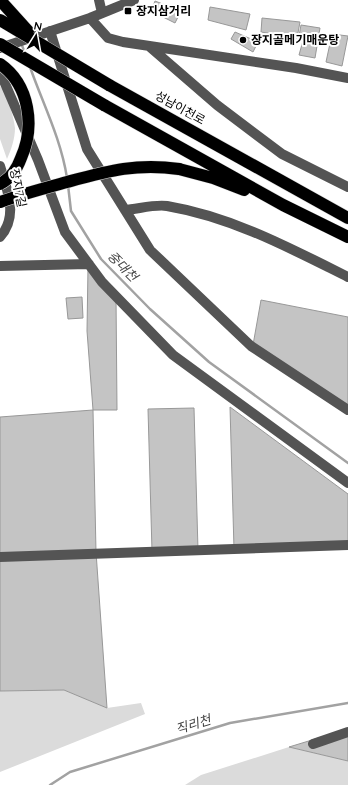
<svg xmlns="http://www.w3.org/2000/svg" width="348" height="785" font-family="Quicksand,'Noto Sans KR',sans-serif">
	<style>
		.green { fill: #dbdbdb }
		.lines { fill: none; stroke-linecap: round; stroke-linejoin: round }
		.stream { stroke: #a2a2a2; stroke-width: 2.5 }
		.building { fill: #c4c4c4; stroke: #989898 }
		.highway-casing { stroke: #dbdbdb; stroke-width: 13 }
		.minor { stroke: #545454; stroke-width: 10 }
		.highway { stroke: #000; stroke-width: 12 }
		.highway-bridge-casing { stroke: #dbdbdb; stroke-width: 13; stroke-linecap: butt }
		.highway-bridge { stroke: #000; stroke-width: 12 }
		.poi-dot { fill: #000; stroke: #fff; stroke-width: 1.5 }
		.labels { text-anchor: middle; stroke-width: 4; stroke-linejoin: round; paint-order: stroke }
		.poi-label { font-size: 12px; font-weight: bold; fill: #000; stroke: #fff; text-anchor: start }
		.street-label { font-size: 12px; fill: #000; stroke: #fff }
		.water-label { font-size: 13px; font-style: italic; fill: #434343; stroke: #fff }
	</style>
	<rect width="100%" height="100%" fill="#fff"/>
	<path class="green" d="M0 86C7 94 14 117 15 128 15 139 11 150 7 159L0 139Z
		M64 690 107 708 141 703 145 714 0 772V691Z
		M289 747 348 761V785H185L201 775Z"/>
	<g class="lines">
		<path class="stream" d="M21 43 25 53
			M30 67C43 104 61 139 67 178
			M68 185 71 211 101 259 150 309 209 362 348 463
			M50 785 70 772 230 723 348 703"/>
	</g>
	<path class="building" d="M155 1 181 11 175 23 151 11Z
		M210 7 250 14 246 30 208 20Z
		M262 18 300 22 297 38 261 32Z
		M301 25 320 28 315 58 299 55 304 37 299 36Z
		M235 32 258 42 253 52 231 39Z
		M332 34 348 36 342 66 326 62Z
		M88 267 116 297 117 410H93L87 331Z
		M82 297 83 318 68 319 66 298Z
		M261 300 348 317V407L253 345Z
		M230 407 348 494V545L234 549Z
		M194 408 198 550 152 551 148 409Z
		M93 410 96 552 0 557V417Z
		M96 552 107 708 64 690 0 691V557Z
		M348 729V761L289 747Z"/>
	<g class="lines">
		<defs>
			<path id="highway" d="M109 85 348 218
				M104 105 283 205 348 237
				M179 169 213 178 244 190"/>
		</defs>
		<use href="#highway" class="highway-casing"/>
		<path class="minor" d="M99 0 102 13
			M90 18 108 38 123 42 296 68 348 78
			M50 31 87 149 150 250 251 346 348 410
			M150 47 217 105 282 154 348 187
			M0 48 90 18 134 0
			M0 72 38 160 65 232 102 282 173 355 348 483
			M0 166C7 190 19 216 0 237
			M125 210C138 209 155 204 167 206 232 217 290 248 348 277
			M0 266 89 264
			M0 557 348 545
			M313 744 348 732"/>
		<use href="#highway" class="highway"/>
		<defs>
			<path id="highway-bridge" d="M0 0 28 31
				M0 20 109 85
				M0 44 104 105
				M0 64C30 85 35 127 21 158 17 169 10 179 0 184
				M0 202C22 194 45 188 67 182 108 171 136 163 179 169"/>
		</defs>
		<use href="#highway-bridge" class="highway-bridge-casing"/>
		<use href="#highway-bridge" class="highway-bridge"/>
	</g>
	<g class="poi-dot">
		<rect x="124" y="7" width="8" height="8" rx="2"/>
		<circle cx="243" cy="40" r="4"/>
	</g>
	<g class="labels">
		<g class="poi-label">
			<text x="136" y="15">장지삼거리</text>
			<text x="251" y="44">장지골메기매운탕</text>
		</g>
		<g class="street-label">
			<text transform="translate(180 108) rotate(29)" y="4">성남이천로</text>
			<text transform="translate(18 188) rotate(78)" y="4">장지7길</text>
		</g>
		<g class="water-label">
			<text transform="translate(123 266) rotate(45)" y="5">중대천</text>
			<text transform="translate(193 724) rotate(-17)" y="5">직리천</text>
		</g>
	</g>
	<g transform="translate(36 36) rotate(11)" stroke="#ffffff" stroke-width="3" paint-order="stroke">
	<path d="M0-3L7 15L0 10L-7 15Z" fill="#000000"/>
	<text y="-6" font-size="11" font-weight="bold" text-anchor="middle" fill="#000000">N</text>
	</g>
</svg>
